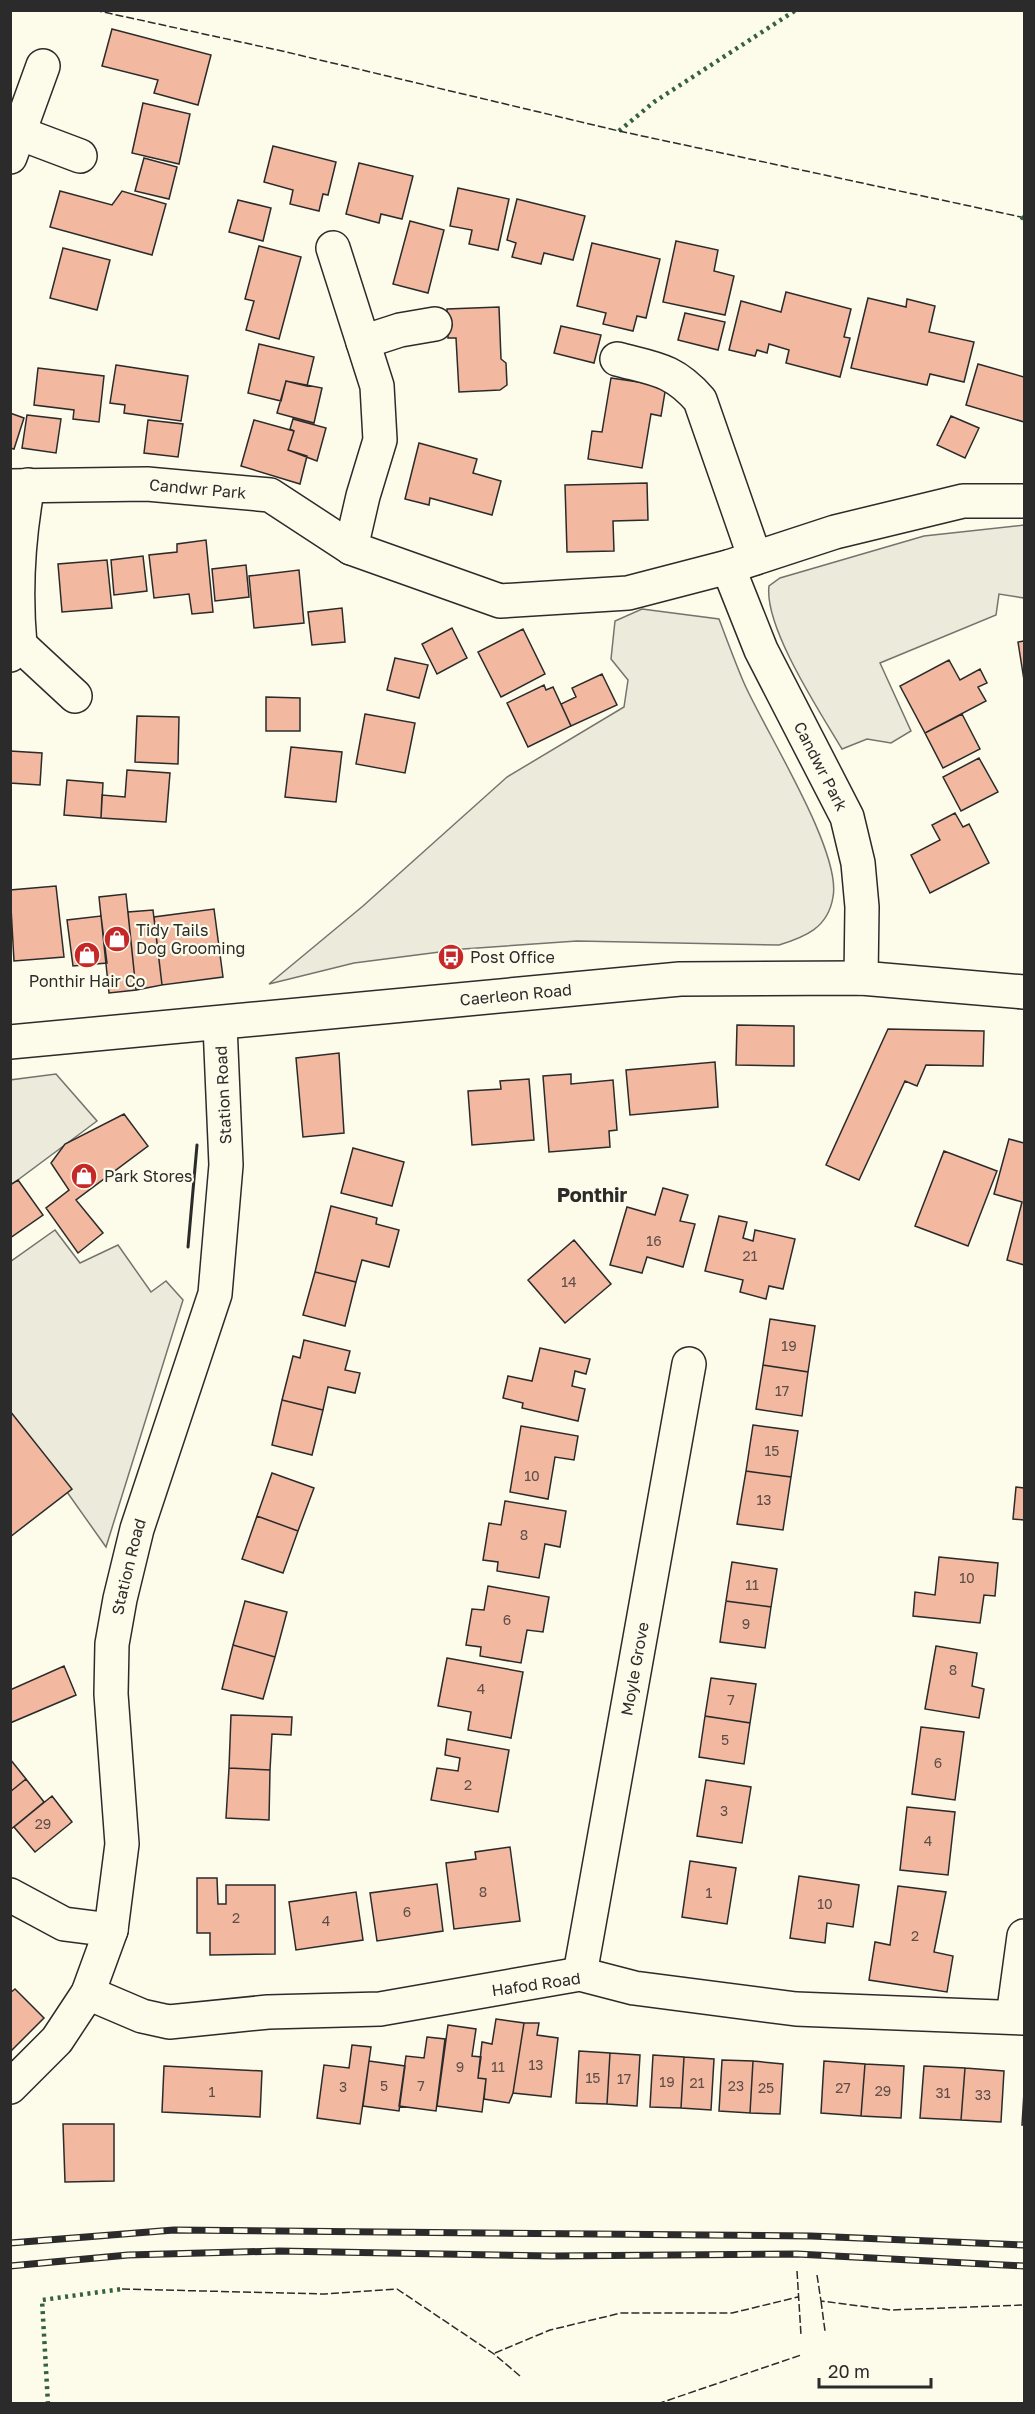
<svg xmlns="http://www.w3.org/2000/svg" width="1035" height="2414" font-family="'Golos Text',sans-serif">
	<style>
		.green { fill: #ecebdb; stroke: #74746e; stroke-width: 1.5 }
		.building { fill: #f2b8a0; stroke: #2b2b2b; stroke-width: 1.5 }
		.lines { fill: none; stroke-linecap: round; stroke-linejoin: round }
		.minor-casing { stroke: #2b2b2b; stroke-width: 36 }
		.major-casing { stroke: #2b2b2b; stroke-width: 36 }
		.minor { stroke: #fdfbea; stroke-width: 33 }
		.major { stroke: #fdfbea; stroke-width: 33 }
		.rail-casing { stroke: #2b2b2b; stroke-width: 7 }
		.rail { stroke: #fdfbea; stroke-width: 4.5; stroke-dasharray: 14; stroke-linecap: butt }
		.hedge { stroke: #34623c; stroke-width: 4.5; stroke-dasharray: 3 4.5; stroke-linecap: butt }
		.fence { stroke: #2b2b2b; stroke-width: 1.5; stroke-dasharray: 8 3; stroke-linecap: butt }
		.wall { stroke: #2b2b2b; stroke-width: 3 }
		.labels { text-anchor: middle; stroke-width: 4.5; stroke-linejoin: round; paint-order: stroke }
		.number-label { font-size: 14px; fill: #5d4e48 }
		.street-label { font-size: 16px; fill: #2b2b2b; stroke: #fdfbea }
		.poi-label { font-size: 16px; fill: #2b2b2b; stroke: #fdfbea; text-anchor: start }
		.quarter-label { font-size: 20px; font-weight: bold; fill: #2b2b2b; stroke: #fdfbea }
	</style>
	<rect width="100%" height="100%" fill="#fdfbea"/>
	<path class="green" d="M1024 525V598L999 594 996 615 880 663 911 731 891 743 867 739 842 749C820 712 764 627 769 586L780 578 924 536Z
		M642 609 719 619C727 640 735 662 744 683 764 729 842 851 833 897 828 928 805 937 779 945L577 941 463 949 354 963 269 984 363 906 507 777 624 707 628 680 611 659 615 621Z
		M56 1074 97 1121 11 1185 10 1080Z
		M55 1230 80 1263 118 1245 151 1292 166 1281 183 1300 106 1547 11 1413 10 1262Z"/>
	<path class="building" d="M112 29 211 55 198 105 154 93 158 80 102 66Z
		M143 103 190 114 179 164 132 153Z
		M273 146 336 162 328 195 323 194 319 211 290 204 293 190 264 182Z
		M144 158 177 167 169 199 135 191Z
		M359 163 413 176 402 219 381 214 379 223 346 214Z
		M458 188 509 199 498 250 469 244 472 230 450 226Z
		M60 191 112 205 122 191 166 204 152 255 50 227Z
		M517 199 585 216 573 260 544 253 541 264 512 257 516 243 507 240Z
		M238 200 271 208 263 241 229 232Z
		M410 221 444 230 428 293 393 284Z
		M676 241 718 250 714 271 734 276 725 315 663 302Z
		M592 243 660 259 646 318 637 316 633 331 603 324 606 313 577 306Z
		M259 246 301 257 279 339 246 330 254 301 245 299Z
		M63 248 110 260 97 310 50 298Z
		M786 292 851 309 844 337 850 338 840 377 786 363 789 350 769 344 767 353 757 350 755 356 729 350 741 301 781 312Z
		M868 298 906 307 907 299 935 306 929 332 974 342 964 382 930 374 927 385 851 368Z
		M499 307 501 359 506 363 507 385 500 390 459 392 456 338H448L447 309Z
		M685 313 725 322 718 350 678 340Z
		M561 326 601 335 594 363 554 353Z
		M259 344 314 357 307 386 286 381 281 401 248 393Z
		M978 364 1024 377V422L966 405Z
		M116 365 188 376 181 421 124 413 125 405 110 403Z
		M38 368 104 376 99 422 73 419 74 410 34 405Z
		M611 378 666 386 661 416 651 414 642 468 588 459 592 431 602 432Z
		M286 381 322 388 314 423 277 413Z
		M10 413 24 418 14 449 10 448Z
		M27 415 61 419 56 453 22 448Z
		M951 416 979 428 965 458 937 445Z
		M293 419 326 428 317 461 288 450 294 431 290 429Z
		M148 420 183 424 178 457 144 453Z
		M254 420 294 431 288 450 307 456 300 484 241 466Z
		M419 443 477 459 473 473 501 481 492 515 430 498 429 505 405 499Z
		M647 483 648 520 613 521 614 551 567 552 565 485Z
		M206 540 213 612 192 614 189 594 154 598 149 555 177 552V544Z
		M143 556 147 591 114 595 111 560Z
		M107 560 112 608 62 612 58 564Z
		M246 565 249 597 215 601 212 569Z
		M299 570 304 623 254 628 249 576Z
		M342 608 345 642 312 645 308 612Z
		M452 628 467 658 437 674 422 644Z
		M523 629 545 674 501 697 478 652Z
		M1024 641V680L1018 642Z
		M395 658 428 665 419 698 387 690Z
		M949 660 960 680 980 669 987 683 978 687 986 701 925 733 900 686Z
		M602 674 617 705 571 726 561 704 576 697 572 688Z
		M544 685 546 690 553 687 571 726 528 747 507 703Z
		M266 697 300 698V731H266Z
		M365 714 415 723 405 773 356 764Z
		M962 714 980 749 943 768 925 733Z
		M137 716 179 717 178 764 135 762Z
		M291 747 342 752 336 802 285 797Z
		M10 751 42 753 40 785 10 783Z
		M979 758 998 792 961 811 943 777Z
		M127 770 170 773 166 822 101 818 102 795 125 797Z
		M67 780 103 783 101 818 64 815Z
		M955 813 963 827 969 824 989 863 930 893 911 855 940 840 932 825Z
		M56 886 64 957 14 961 10 890Z
		M126 894 136 990 109 993 99 897Z
		M214 909 223 977 162 985 154 917Z
		M153 910 162 985 136 990 128 912Z
		M101 916 107 963 73 966 67 920Z
		M737 1025 794 1026V1066L736 1065Z
		M888 1029 984 1031 983 1066 926 1065 917 1086 905 1081 859 1180 826 1165Z
		M339 1053 344 1133 303 1137 296 1058Z
		M715 1062 718 1107 630 1115 626 1070Z
		M571 1074V1084L613 1080 617 1130 609 1131 610 1147 549 1152 543 1076Z
		M529 1079 534 1140 472 1145 468 1091 501 1089 500 1081Z
		M124 1114 148 1146 76 1200 103 1233 78 1253 46 1208 69 1190 51 1163 65 1144Z
		M1009 1139 1024 1143V1265L1007 1260 1022 1202 994 1194Z
		M353 1148 404 1162 392 1206 341 1193Z
		M944 1151 997 1171 968 1246 915 1226Z
		M18 1180 43 1215 10 1238V1185Z
		M663 1188 688 1195 680 1221 695 1224 683 1267 647 1257 642 1273 610 1265 627 1207 655 1215Z
		M331 1206 377 1218 376 1224 399 1230 389 1267 362 1260 356 1282 315 1272Z
		M719 1216 747 1222 743 1238 753 1241 755 1230 795 1239 783 1289 769 1286 766 1299 740 1292 743 1280 705 1271Z
		M574 1240 611 1284 565 1323 528 1280Z
		M315 1272 356 1282 345 1326 303 1315Z
		M770 1319 815 1326 808 1372 763 1365Z
		M304 1340 350 1351 345 1370 360 1373 355 1393 328 1387 323 1410 282 1400 293 1356 300 1358Z
		M540 1348 590 1359 586 1374 575 1371 572 1386 585 1389 578 1421 522 1408 523 1403 503 1398 508 1376 532 1381Z
		M763 1365 808 1372 802 1416 756 1409Z
		M282 1400 323 1410 312 1455 272 1445Z
		M10 1411 72 1489 10 1537Z
		M753 1425 798 1431 791 1477 746 1471Z
		M521 1426 578 1436 574 1460 555 1457 548 1499 510 1492Z
		M746 1471 791 1477 783 1530 737 1524Z
		M272 1473 314 1488 298 1531 257 1516Z
		M1016 1487 1024 1488V1520L1013 1519Z
		M505 1501 566 1511 560 1547 545 1544 539 1578 497 1571 498 1562 483 1560 489 1523 501 1525Z
		M257 1516 298 1531 283 1573 242 1559Z
		M939 1557 998 1563 995 1596 984 1595 980 1623 913 1616 915 1592 935 1595Z
		M732 1562 777 1569 771 1607 726 1601Z
		M488 1586 549 1597 543 1632 527 1630 521 1663 480 1656 481 1647 466 1645 472 1609 484 1610Z
		M245 1601 287 1612 275 1657 233 1645Z
		M726 1601 771 1607 765 1648 720 1642Z
		M233 1645 275 1657 263 1699 222 1689Z
		M936 1646 977 1653 972 1686 984 1689 979 1718 925 1709Z
		M447 1658 523 1672 511 1738 468 1730 471 1712 438 1706Z
		M64 1666 76 1695 10 1723V1690Z
		M711 1678 756 1684 750 1723 705 1716Z
		M231 1715 292 1717 291 1735 272 1734 270 1770 229 1768Z
		M705 1716 750 1723 744 1764 699 1757Z
		M921 1727 964 1732 955 1800 912 1794Z
		M447 1739 509 1750 498 1812 431 1800 437 1768 458 1771 460 1758 445 1755Z
		M10 1759 26 1779 10 1792Z
		M229 1768 270 1770 269 1820 226 1818Z
		M26 1779 44 1802 10 1830V1792Z
		M706 1780 751 1787 742 1843 697 1836Z
		M52 1796 72 1822 35 1852 14 1827Z
		M907 1807 955 1812 948 1875 900 1870Z
		M510 1847 520 1921 454 1929 446 1863 476 1859 475 1852Z
		M690 1861 736 1868 727 1924 682 1917Z
		M799 1876 859 1885 853 1927 827 1923 825 1943 790 1938Z
		M197 1878H217L218 1904H226V1885H275V1954L210 1955V1933H197Z
		M437 1884 443 1931 377 1941 370 1893Z
		M898 1886 946 1892 934 1952 953 1956 947 1992 869 1980 875 1942 890 1945Z
		M356 1892 363 1940 296 1950 289 1902Z
		M15 1989 44 2018 10 2052V1993Z
		M496 2019 524 2023 513 2093 509 2103 484 2099 486 2079 478 2078 482 2042 492 2044Z
		M524 2023H539L537 2035 558 2038 551 2097 513 2093Z
		M448 2025 476 2029 472 2056 481 2057 478 2078 486 2079 482 2112 437 2106Z
		M427 2037 445 2039 436 2111 399 2106 406 2056 424 2058Z
		M352 2045 371 2047 360 2124 317 2118 324 2065 349 2068Z
		M579 2051 610 2053 607 2104 576 2103Z
		M610 2053 640 2055 637 2106 607 2104Z
		M653 2055 684 2057 681 2108 650 2107Z
		M684 2057 714 2059 711 2110 681 2108Z
		M722 2060 753 2061 750 2113 719 2111Z
		M369 2061 405 2066 399 2111 363 2106Z
		M753 2061 783 2064 780 2114 750 2113Z
		M824 2061 865 2064 861 2116 821 2113Z
		M865 2064 904 2066 901 2118 861 2116Z
		M164 2066 262 2071 260 2117 162 2112Z
		M924 2066 965 2068 961 2120 920 2118Z
		M965 2068 1004 2071 1001 2122 961 2120Z
		M1024 2092V2125H1022Z
		M63 2124H114V2181L65 2182Z"/>
	<g class="lines">
		<defs>
			<g id="minor">
				<path d="M19 133 80 156"/>
				<path d="M10 157 43 66"/>
				<path d="M333 248 377 386 380 440 363 496 351 548"/>
				<path d="M363 342 400 330 435 324"/>
				<path d="M617 359C655 369 673 369 700 400L755 558"/>
				<path id="s1" d="M10 486 147 484 270 495 351 548 500 601 628 593 728 567 835 532 963 501H1024"/>
				<path id="s2" d="M728 567 761 650 847 817 858 863 862 907 861 978"/>
				<path d="M20 645 75 696"/>
				<path d="M10 655 20 645C15 591 18 539 28 485"/>
				<path d="M10 1895 64 1924 111 1930"/>
				<path id="s3" d="M580 1974 689 1364"/>
				<path d="M88 1993 142 2016 169 2022 268 2012 380 2009 580 1974 634 1988 796 2009 1024 2018"/>
				<path d="M1013 2017 1024 1936"/>
				<path id="s4" d="M10 2087 57 2040 88 1993 111 1930 122 1844 111 1694 112 1644 120 1599 137 1529 215 1294 226 1165 220 1025"/>
			</g>
			<g id="major">
				<path id="s5" d="M10 1042 680 979 861 978 1024 992"/>
			</g>
		</defs>
		<use href="#minor" class="minor-casing"/>
		<use href="#major" class="major-casing"/>
		<use href="#minor" class="minor"/>
		<use href="#major" class="major"/>
		<defs>
			<path id="rail" d="M10 2243 174 2230 811 2236 1024 2245
				M10 2266 128 2255 279 2251 551 2256 797 2254 1024 2266"/>
		</defs>
		<use href="#rail" class="rail-casing"/>
		<use href="#rail" class="rail"/>
		<path class="hedge" d="M619 131 654 102 796 10
			M1021 217 1024 219
			M48 2404 42 2300 122 2289"/>
		<path class="fence" d="M94 10 282 51 619 131 1021 217
			M797 2271 801 2335
			M817 2275 821 2301 891 2310 1024 2305
			M122 2289 325 2294 397 2289 494 2354 520 2376
			M821 2301 825 2331
			M495 2353 550 2330 621 2313H732L798 2297
			M657 2404 801 2355"/>
		<path class="wall" d="M188 1247 197 1145"/>
	</g>
	<defs>
		<symbol id="shop-disc" viewBox="-11 -11 22 22"><circle r="9.5" fill="#c62828" stroke="#fdfbea"/><path d="M-5-2.5h2.3a2.7 3.5 0 0 1 5.4 0H5L5.5 6h-11ZM-1.5-2.5h3a1.5 2.3 0 0 0-3 0Z" fill="#fff"/></symbol>
		<symbol id="bus-disc" viewBox="-11 -11 22 22"><circle r="9.5" fill="#c62828" stroke="#fdfbea"/><path d="M-5-6H5V4H4V6H2V4H-2V6H-4V4H-5ZM-3.5-4V0h7V-4ZM-3.5 1.2v1.5H-2V1.2ZM2 1.2v1.5H3.5V1.2Z" fill="#fff"/></symbol>
	</defs>
	<g fill-rule="evenodd">
		<use href="#shop-disc" x="102" y="924" width="30" height="30"/>
		<use href="#shop-disc" x="72" y="940" width="30" height="30"/>
		<use href="#bus-disc" x="436" y="942" width="30" height="30"/>
		<use href="#shop-disc" x="69" y="1161" width="30" height="30"/>
	</g>
	<g class="labels">
		<g class="number-label">
			<text x="654" y="1246">16</text>
			<text x="750" y="1261">21</text>
			<text x="569" y="1287">14</text>
			<text x="789" y="1351">19</text>
			<text x="782" y="1396">17</text>
			<text x="772" y="1456">15</text>
			<text x="532" y="1481">10</text>
			<text x="764" y="1505">13</text>
			<text x="524" y="1540">8</text>
			<text x="967" y="1583">10</text>
			<text x="752" y="1590">11</text>
			<text x="507" y="1625">6</text>
			<text x="746" y="1629">9</text>
			<text x="953" y="1675">8</text>
			<text x="481" y="1694">4</text>
			<text x="731" y="1705">7</text>
			<text x="725" y="1745">5</text>
			<text x="938" y="1768">6</text>
			<text x="468" y="1790">2</text>
			<text x="724" y="1816">3</text>
			<text x="43" y="1829">29</text>
			<text x="928" y="1846">4</text>
			<text x="483" y="1897">8</text>
			<text x="709" y="1898">1</text>
			<text x="825" y="1909">10</text>
			<text x="407" y="1917">6</text>
			<text x="236" y="1923">2</text>
			<text x="326" y="1926">4</text>
			<text x="915" y="1941">2</text>
			<text x="536" y="2070">13</text>
			<text x="460" y="2072">9</text>
			<text x="498" y="2072">11</text>
			<text x="593" y="2083">15</text>
			<text x="624" y="2084">17</text>
			<text x="667" y="2087">19</text>
			<text x="697" y="2088">21</text>
			<text x="384" y="2091">5</text>
			<text x="421" y="2091">7</text>
			<text x="736" y="2091">23</text>
			<text x="343" y="2092">3</text>
			<text x="766" y="2093">25</text>
			<text x="843" y="2093">27</text>
			<text x="883" y="2096">29</text>
			<text x="212" y="2097">1</text>
			<text x="943" y="2098">31</text>
			<text x="983" y="2100">33</text>
		</g>
		<g class="street-label">
			<text dy="6" stroke="none"><textPath href="#s1" startOffset="188">Candwr Park</textPath></text>
			<text dy="6" stroke="none"><textPath href="#s2" startOffset="220">Candwr Park</textPath></text>
			<text dy="6" stroke="none"><textPath href="#s5" startOffset="508">Caerleon Road</textPath></text>
			<text transform="translate(223 1095) rotate(-93)" y="6">Station Road</text>
			<text dy="6" stroke="none"><textPath href="#s4" startOffset="556">Station Road</textPath></text>
			<text dy="6" stroke="none"><textPath href="#s3" startOffset="310">Moyle Grove</textPath></text>
			<text transform="translate(536 1984) rotate(-8)" y="6">Hafod Road</text>
		</g>
		<g class="poi-label">
			<text x="136" y="936">Tidy Tails<tspan x="136" dy="18">Dog Grooming</tspan></text>
			<text x="470" y="963">Post Office</text>
			<text x="87" y="987" text-anchor="middle">Ponthir Hair Co</text>
			<text x="104" y="1182">Park Stores</text>
		</g>
		<g class="quarter-label">
			<text x="592" y="1202">Ponthir</text>
		</g>
	</g>
	<rect width="1035" height="2414" fill="none" stroke="#2b2b2b" stroke-width="24"/>
	<path d="M819 2378v9h112v-9" fill="none" stroke="#2b2b2b" stroke-width="3"/>
	<text x="828" y="2378" font-size="18" fill="#2b2b2b" stroke="#fdfbea" stroke-width="4.5" paint-order="stroke">20 m</text>
</svg>
